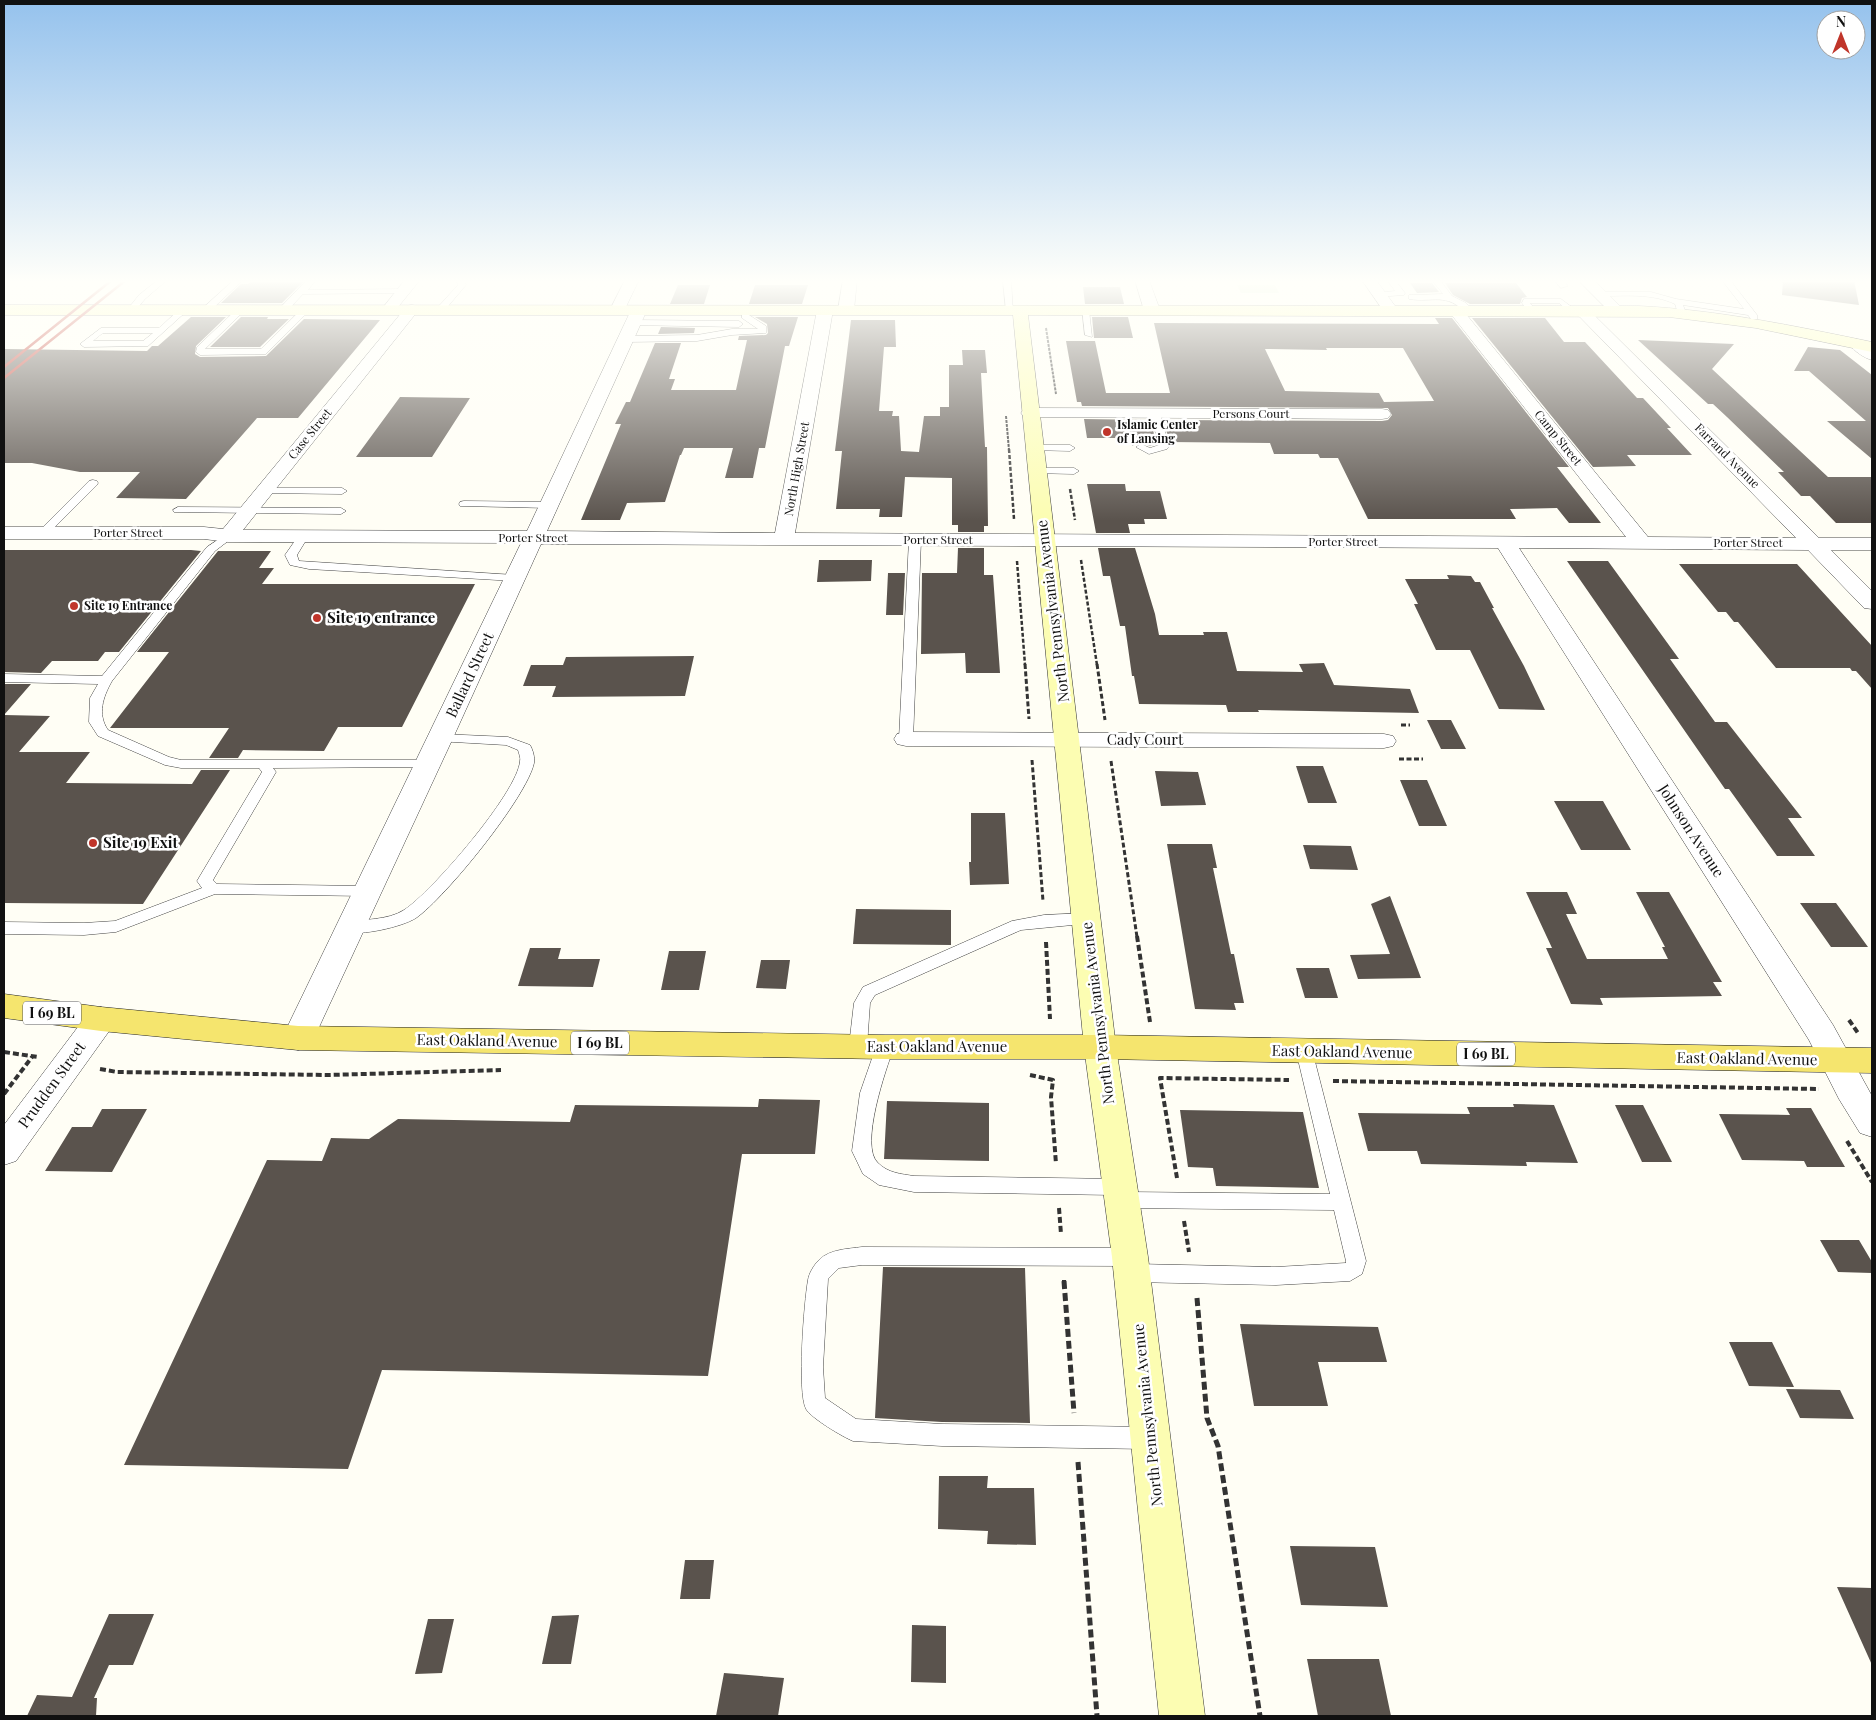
<svg xmlns="http://www.w3.org/2000/svg" width="1876" height="1720" font-family="'Playfair Display',serif">
	<style>
		.green { fill: #cfeabe }
		.building { fill: #5a534d; fill-rule: evenodd }
		.lines { fill: none; stroke-linecap: round; stroke-linejoin: round }
		.lane-casing { stroke: #444; stroke-width: 1 }
		.street-casing { stroke: #444; stroke-width: 1 }
		.secondary-casing { stroke: #333; stroke-width: 1 }
		.primary-casing { stroke: #222; stroke-width: 1 }
		.path-far4 { stroke: #333; stroke-width: 2; stroke-dasharray: 3 1; stroke-linecap: butt }
		.path-far3 { stroke: #333; stroke-width: 2.5; stroke-dasharray: 4 2; stroke-linecap: butt }
		.path-far2 { stroke: #333; stroke-width: 3; stroke-dasharray: 5 2.5; stroke-linecap: butt }
		.path-far1 { stroke: #333; stroke-width: 4; stroke-dasharray: 6 3; stroke-linecap: butt }
		.path { stroke: #333; stroke-width: 5; stroke-dasharray: 8 4; stroke-linecap: butt }
		.lane { fill: #fff; fill-rule: evenodd }
		.street { fill: #fff; fill-rule: evenodd }
		.secondary { fill: #fcfdb2; fill-rule: evenodd }
		.primary { fill: #f5e56e; fill-rule: evenodd }
		.rail { stroke: #c0352a; stroke-width: 2.5 }
		.poi-dot { fill: #c0352a; stroke: #fff; stroke-width: 2 }
		.labels { text-anchor: middle; stroke-width: 5; stroke-linejoin: round; paint-order: stroke }
		.far-street-label { font-size: 12px; fill: #111; stroke: #fff }
		.far-poi-label { font-size: 12px; font-weight: bold; fill: #111; stroke: #fff; text-anchor: start }
		.shield { fill: #fff; stroke: #585858; stroke-width: 1 }
		.shield-label { font-size: 14px; font-weight: bold; fill: #111 }
		.street-label { font-size: 15px; fill: #111; stroke: #fff }
		.poi-label { font-size: 15px; font-weight: bold; fill: #111; stroke: #fff; text-anchor: start }
	</style>
	<rect width="100%" height="100%" fill="#fffef5"/>
	<path class="green" d="M1237 285H1275L1279 293H1241Z"/>
	<path class="building" d="M1783 280H1854L1859 305 1782 295Z
		M251 282H303L282 303H221L241 284H248Z
		M1410 283H1432L1439 292 1417 293Z
		M1445 283H1516L1527 297 1522 298 1520 304H1470L1453 295Z
		M678 285H710L704 304H670Z
		M755 285H808L802 304H749Z
		M1083 287H1120L1124 304H1085Z
		M191 317H226L196 346 195 354 200 357 266 356 304 319 380 320 298 418H257L186 499 116 498 140 472H80L32 463H4V349L147 351 152 346H158Z
		M241 317H268L267 319H289L260 347H210Z
		M755 317H798L789 346H785L765 448H759L753 478H725L733 448H684L681 455H680L665 502 627 503 620 520H581L621 424H615L626 402H630L655 343H681L669 379H675L671 390H736L747 340H738L739 336 766 335 768 333 767 324Z
		M1092 317H1128L1133 338H1094Z
		M1435 318H1452L1569 467H1557L1601 523H1569L1557 508 1510 509 1516 519H1368L1338 458H1320L1318 454H1274L1270 443 1169 442 1164 420 1382 421 1388 420 1392 415 1388 408 1082 406 1081 402H1077L1066 341H1095L1106 393H1170L1154 323 1439 324ZM1326 348H1403L1434 401 1384 402 1379 393 1285 391 1265 349 1327 350Z
		M1472 318H1545L1564 342H1585L1637 398H1643L1671 428H1667L1692 455H1627L1636 466 1593 467Z
		M851 320H895L896 347H884L879 411H893L892 416H899L901 451 919 452 924 416H940V407H949V365H963L962 350H985L987 373H981L985 447H987L988 526H984V532H958V525H952V478L905 477 902 517H879L880 509H836L842 451H835Z
		M661 327 695 328 694 333 658 334Z
		M1638 340 1734 344 1712 369 1828 477H1872V523H1836L1810 496H1801L1778 472H1784L1727 417 1713 404H1708Z
		M1808 347 1840 350 1872 375V459L1827 421H1866L1809 371H1794Z
		M400 397 470 398 432 457H356Z
		M1084 419 1150 420 1157 444 1150 446 1140 442 1132 446 1131 438H1087Z
		M1087 484H1125L1126 491H1160L1167 519H1144L1145 524H1128L1130 533H1096Z
		M958 548H984V575H993L1000 673H966L965 653 921 654 922 573H957Z
		M1098 548H1135L1155 614 1159 635H1204L1203 632H1227L1237 671 1303 672 1299 664 1324 663 1334 685 1410 689 1419 713 1258 710 1259 712H1228L1226 705 1139 704 1134 676H1132L1125 626H1120L1110 576H1103Z
		M4 550H191L201 551 119 652H105L98 661H52L41 673 4 672Z
		M218 551H271L259 568H274L262 584H475L402 727H338L324 751 243 750 238 758H209L229 728H110L169 652H137Z
		M819 560H872L871 581 817 582Z
		M1567 561H1608L1679 659H1670L1715 722H1727L1802 818H1788L1815 856H1777L1729 789H1725Z
		M1679 564H1797L1872 646V689L1856 671H1852L1850 668H1776L1738 622H1734L1726 612H1718Z
		M888 573H905L903 615H886Z
		M1447 575 1471 576 1475 582H1480L1494 608H1492L1524 666 1545 710 1499 709 1470 650H1436L1414 604H1418L1405 579H1449Z
		M694 656 685 696 552 697 556 686H523L531 665H563L566 657Z
		M4 684H31L4 715Z
		M4 715 50 716 19 752H90L66 783 192 784 201 770H230L143 904 4 903Z
		M1427 720H1451L1466 749H1441Z
		M1296 766H1323L1337 803H1308Z
		M1155 771 1198 772 1206 805 1161 806Z
		M1400 780H1427L1447 826H1419Z
		M1554 801H1603L1631 850H1581Z
		M971 813H1005L1009 884 970 885 969 862H971Z
		M1167 844H1212L1217 868H1213L1231 954H1234L1244 1003H1234L1236 1010 1195 1009Z
		M1303 845 1351 846 1358 870 1310 869Z
		M1526 892H1567L1577 914H1566L1587 959H1668L1662 947H1665L1636 892H1669L1722 982H1713L1722 996 1600 998 1603 1005 1571 1004 1546 948H1552Z
		M1390 896 1421 978 1358 979 1350 955 1390 954 1371 904Z
		M1800 903H1836L1868 947H1831Z
		M856 909 951 910V945L853 944Z
		M530 948H561L558 959H600L593 987 518 986Z
		M669 951H706L699 990H661Z
		M761 960H790L786 989 756 988Z
		M1296 968H1329L1338 998H1305Z
		M759 1099 820 1100 815 1154H742L708 1376 382 1370 348 1469 124 1465 267 1160 322 1161 331 1138 369 1139 398 1119 570 1122 575 1105 758 1107Z
		M887 1101 989 1103V1161L884 1159Z
		M1513 1104 1554 1105 1578 1163 1526 1162 1527 1166 1421 1164 1417 1151H1368L1358 1113 1470 1114 1467 1107H1514Z
		M1615 1105H1643L1672 1162H1642Z
		M1786 1108H1811L1845 1167H1807L1804 1161 1742 1160 1719 1114 1790 1115Z
		M102 1109H147L112 1172 45 1171 72 1127H92Z
		M1180 1110 1303 1112 1319 1188 1216 1186 1213 1168 1188 1167Z
		M1820 1240H1859L1872 1262V1273L1838 1272Z
		M883 1267 1025 1268 1030 1423 942 1422 875 1418Z
		M1240 1324 1378 1327 1387 1362H1318L1328 1406H1254Z
		M1729 1342H1772L1794 1387 1749 1386Z
		M1786 1389 1840 1390 1854 1419 1800 1418Z
		M939 1476H988L987 1488H1034L1036 1545 987 1544 988 1531 938 1529Z
		M1290 1546 1375 1547 1388 1607 1301 1605Z
		M685 1560H714L710 1599H680Z
		M1837 1587 1872 1588V1665Z
		M109 1614H154L133 1665H109L94 1698H97L96 1716H27L37 1695 72 1697Z
		M579 1615 571 1664H542L552 1616Z
		M428 1619H454L442 1673 415 1674Z
		M912 1625 946 1626V1683L911 1682Z
		M1307 1659H1379L1391 1716H1318Z
		M724 1673 784 1678 778 1716H716Z"/>
	<g class="lines">
		<defs>
			<path id="lane" d="M158 280H167L145 299 134 312H128L127 310 139 295Z
				M234 280H243L209 312H203V308Z
				M307 280H316L308 290 405 289 409 291 405 293 303 294 286 312H280V308Z
				M456 280H464L466 285 444 311H438V307L458 285Z
				M1003 280H1011L1013 312 1006 310Z
				M1387 280H1395L1405 293 1404 295 1376 297V293L1395 291Z
				M1432 280H1440L1452 296 1466 303 1472 309V313H1466C1446 292 1433 303 1409 299V295H1412L1443 294Z
				M1554 280H1563L1568 286 1561 288Z
				M1722 280H1730L1757 315V319H1751L1748 315 1683 305 1686 313 1682 315 1678 313 1675 304C1652 293 1624 296 1599 296L1595 294 1599 292H1651L1676 299 1744 309Z
				M1524 299H1561L1577 311 1570 313 1559 303H1530L1536 311 1532 313H1529L1522 303Z
				M182 307 189 309 148 346 84 347 80 344 101 328H159ZM103 333H153L143 341H93Z
				M304 307 311 309 266 354 200 355 196 352 197 347 238 308 245 310 205 349H261Z
				M742 308H748L749 315 766 326V333L732 335 697 341 626 342 622 339 626 336 697 335 732 329H758L742 318Z
				M1082 308 1089 310 1092 337 1085 335Z
				M633 320 739 321 743 324 739 327 630 325V321Z
				M1155 410 1160 413 1169 447 1167 449 1149 454 1136 447 1141 444 1150 448 1159 445 1150 413Z
				M1034 445H1070L1075 448 1070 451 1031 450 1029 448Z
				M1036 468H1074L1079 471 1074 474 1032 473 1031 471Z
				M93 480 97 481 98 483 97 485 47 535H39L38 533 39 531 89 481Z
				M264 488H342L347 491 342 494 260 493 259 491 260 489Z
				M464 501 549 502 554 505 549 508 460 506 459 504 460 502Z
				M178 507 341 508 346 511 341 514 174 512 173 510Z
				M228 533 232 534 233 536 232 538 215 551 112 681C103 697 97 714 108 730L169 757 181 760H434L436 763 429 767 273 768 276 772 213 880 217 884 368 886 373 887 376 891 373 895 368 896 215 894 116 932 84 935 4 934V922L84 923 115 921 202 888 197 881 262 772 259 768H181L165 765 98 736 89 722 90 698 98 684 4 682V674L102 676 207 547Z
				M303 534 308 537 297 555 299 561 515 575 521 578 515 581 309 569 290 565 285 555 299 535Z
				M915 537 921 540 913 739 906 743 899 739 909 540Z
				M441 734 508 737 530 745C533 750 535 758 534 763 527 797 445 898 416 918 402 927 361 936 345 932L343 928 345 924C364 918 387 921 404 910 431 893 518 792 520 761 521 758 519 754 518 750L506 745 436 741 434 738Z
				M1087 913 1093 915 1095 919 1093 923 1021 930 875 995 870 1003 867 1046 864 1051 858 1053 852 1051 849 1046 854 1003 863 987 1012 921 1044 915Z
				M885 1040 891 1042 894 1047C886 1069 859 1146 878 1163 888 1173 901 1174 914 1176L1120 1179 1127 1181 1130 1187 1127 1192 1330 1194 1296 1051 1299 1046 1305 1044 1311 1046 1366 1261 1362 1274 1350 1281 1276 1285 1132 1282 1125 1279 1122 1273 1127 1266 862 1265 839 1268 828 1279 823 1367 825 1398 856 1419 942 1424 1150 1427 1158 1430 1161 1438 1158 1446 1150 1449 942 1446 853 1441C843 1437 811 1418 806 1409 797 1392 804 1302 808 1280 809 1273 814 1265 819 1260 830 1249 848 1249 862 1247L1130 1248 1137 1251 1140 1257 1135 1264 1276 1267 1346 1263V1261L1334 1210 1122 1208 1115 1206 1112 1200 1115 1195 914 1192 879 1185 863 1174 852 1151 860 1093 876 1047 879 1042Z"/>
			<path id="street" d="M405 280H420L394 312H384L382 309Z
				M625 280H639L623 313H613L610 310Z
				M843 280H857L854 310 851 313H841L838 310Z
				M1135 280H1149L1160 310 1157 313H1147L1144 310Z
				M1362 280H1376L1398 310 1395 313H1385Z
				M1578 280H1594L1624 310 1621 313H1611Z
				M412 305 417 306 419 309 417 312 243 530 527 531 631 310 634 307H644L647 310 547 531 775 533 817 310 820 307H830L833 310 795 533 1626 537 1451 314 1448 311 1451 308H1461L1648 537 1796 538 1574 311 1577 308H1587L1819 538H1872V550H1831L1872 591V609L1864 608 1808 550 1519 548 1833 1025 1872 1096V1137L1860 1133 1839 1099 1809 1040 1498 548 541 544 453 738 314 1038 309 1047 298 1050 287 1047 282 1038 521 543 228 542 204 539H4V527H204L223 529 407 306Z
				M1857 339 1872 348V360C1864 358 1854 351 1849 344L1851 341Z
				M1030 408 1382 409 1388 410 1391 414 1388 418 1382 419 1024 417 1021 413 1024 409Z
				M906 732 1384 734 1393 736 1396 741 1393 746 1384 748 906 746 897 744 894 739 897 734Z
				M101 1007 112 1011 117 1019 112 1027 16 1161 4 1165V1125L90 1011Z"/>
			<path id="secondary" d="M4 305 1639 306C1718 310 1795 326 1872 342V352L1756 328 1669 317 1028 315 1116 1047 1148 1257 1205 1716H1159L1112 1257 1084 1047 1013 315H4Z"/>
			<path id="primary" d="M4 994 101 1007 298 1026 885 1035H1100L1872 1048V1073L1100 1059H885L298 1050 101 1031 4 1018Z"/>
		</defs>
		<use href="#lane" class="lane-casing"/>
		<use href="#street" class="street-casing"/>
		<use href="#secondary" class="secondary-casing"/>
		<use href="#primary" class="primary-casing"/>
		<path class="path-far4" d="M1046 328 1056 394
			M1006 416 1009 450"/>
		<path class="path-far3" d="M1009 449 1014 519
			M1070 489 1075 520
			M1081 560 1097 665
			M1017 561 1025 665"/>
		<path class="path-far2" d="M1025 664 1029 719
			M1097 664 1105 720
			M1401 725H1410
			M1399 759H1423
			M1032 760 1043 901
			M1111 761 1137 937"/>
		<path class="path-far1" d="M1137 936 1150 1022
			M1046 942 1050 1019
			M1849 1020 1858 1033
			M4 1052 38 1057
			M100 1069 117 1072 329 1075 501 1070
			M1030 1075 1053 1080 1051 1097 1056 1164
			M1333 1081 1819 1089
			M4 1094 32 1057
			M1847 1141 1872 1182
			M1177 1178 1160 1078 1289 1080
			M1059 1208 1061 1234
			M1184 1221 1189 1252
			M1064 1280V1283"/>
		<path class="path" d="M1064 1281 1074 1413
			M1197 1298 1207 1418 1218 1446 1260 1716
			M1078 1462 1097 1716"/>
		<use href="#lane" class="lane"/>
		<use href="#street" class="street"/>
		<use href="#secondary" class="secondary"/>
		<use href="#primary" class="primary"/>
		<path class="rail" d="M4 367 112 280
			M4 378 126 280"/>
	</g>
	<linearGradient id="sky" x2="0" y2="1"><stop stop-color="#95c2ed"/><stop offset="0.54" stop-color="#fffffa"/><stop offset="1" stop-color="#fffffa" stop-opacity="0"/></linearGradient>
	<rect width="1876" height="521" fill="url(#sky)"/>
	<g class="poi-dot">
		<circle cx="1107" cy="432" r="5"/>
		<circle cx="74" cy="606" r="5"/>
		<circle cx="317" cy="618" r="5"/>
		<circle cx="93" cy="843" r="5"/>
	</g>
	<g class="labels">
		<g class="far-street-label">
			<text x="1251" y="418">Persons Court</text>
			<text transform="translate(310 434) rotate(-51)" y="4">Case Street</text>
			<text transform="translate(1558 438) rotate(51)" y="4">Camp Street</text>
			<text transform="translate(1727 456) rotate(45)" y="4">Farrand Avenue</text>
			<text transform="translate(797 469) rotate(-80)" y="4">North High Street</text>
			<text x="128" y="537">Porter Street</text>
			<text x="533" y="542">Porter Street</text>
			<text x="938" y="544">Porter Street</text>
			<text x="1343" y="546">Porter Street</text>
			<text x="1748" y="547">Porter Street</text>
		</g>
		<g class="far-poi-label">
			<text x="1117" y="429">Islamic Center<tspan x="1117" dy="14">of Lansing</tspan></text>
			<text x="84" y="610">Site 19 Entrance</text>
		</g>
		<g class="shield">
			<rect x="23" y="1001.5" width="58" height="23" rx="4"/>
			<rect x="571" y="1031.5" width="58" height="23" rx="4"/>
			<rect x="1457" y="1042.5" width="58" height="23" rx="4"/>
		</g>
		<g class="shield-label">
			<text x="52" y="1018">I 69 BL</text>
			<text x="600" y="1048">I 69 BL</text>
			<text x="1486" y="1059">I 69 BL</text>
		</g>
		<g class="street-label">
			<text transform="translate(1053 611) rotate(-97)" y="5">North Pennsylvania Avenue</text>
			<text transform="translate(470 675) rotate(-65)" y="5">Ballard Street</text>
			<text x="1145" y="745">Cady Court</text>
			<text transform="translate(1691 831) rotate(57)" y="5">Johnson Avenue</text>
			<text transform="translate(1098 1013) rotate(-97)" y="5">North Pennsylvania Avenue</text>
			<text transform="translate(487 1041) rotate(1)" y="5">East Oakland Avenue</text>
			<text x="937" y="1052">East Oakland Avenue</text>
			<text transform="translate(1342 1052) rotate(1)" y="5">East Oakland Avenue</text>
			<text transform="translate(1747 1059) rotate(1)" y="5">East Oakland Avenue</text>
			<text transform="translate(52 1085) rotate(-54)" y="5">Prudden Street</text>
			<text transform="translate(1148 1415) rotate(-96)" y="5">North Pennsylvania Avenue</text>
		</g>
		<g class="poi-label">
			<text x="327" y="623">Site 19 entrance</text>
			<text x="103" y="848">Site 19 Exit</text>
		</g>
	</g>
	<rect width="1876" height="1720" fill="none" stroke="#111111" stroke-width="10"/>
	<g transform="translate(1841 35)"><circle r="24" fill="#ffffff" stroke="#a0a0a0"/>
	<path d="M0-4L9 19L0 12L-9 19Z" fill="#c0352a"/>
	<text y="-8" font-size="14" font-weight="bold" text-anchor="middle" fill="#111111">N</text>
	</g>
</svg>
